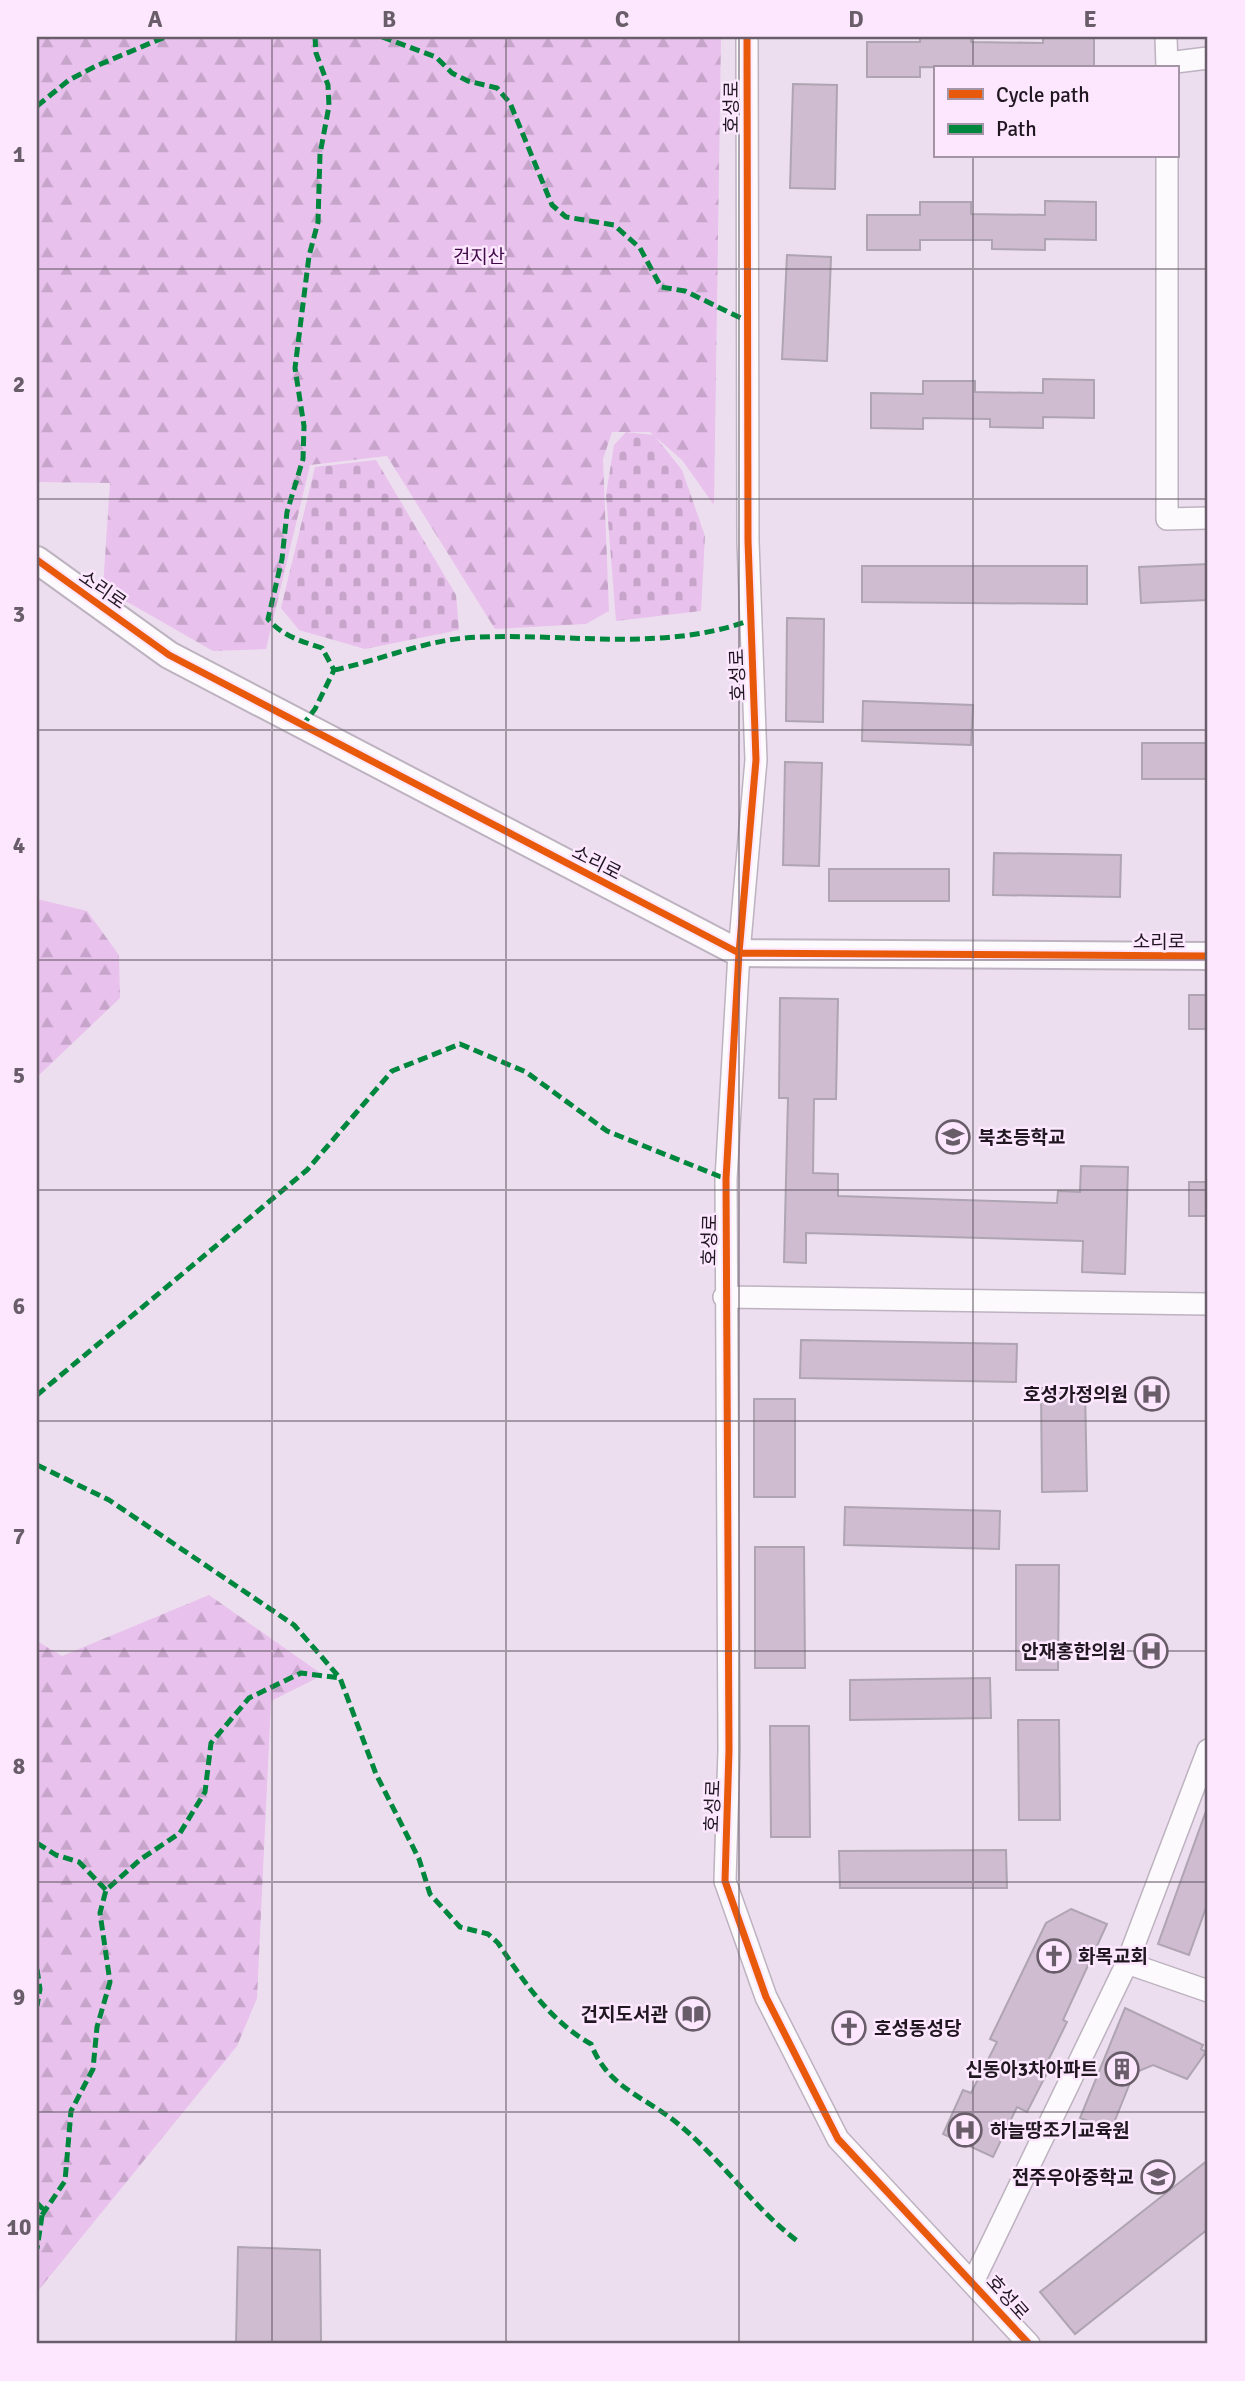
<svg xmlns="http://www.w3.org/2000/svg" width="1245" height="2381" font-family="Signika,'Noto Sans KR',sans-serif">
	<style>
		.forest { fill: url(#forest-firs) }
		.cemetery { fill: url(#cemetery-stones) }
		.building { fill: #cfbcd1; stroke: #afa4b1; stroke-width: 2 }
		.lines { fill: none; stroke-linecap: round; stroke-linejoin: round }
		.minor-casing { stroke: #bdb2bf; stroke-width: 24 }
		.tertiary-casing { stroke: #bdb2bf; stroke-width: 30 }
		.minor { stroke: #fcfafd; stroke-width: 21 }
		.tertiary { stroke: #fcfafd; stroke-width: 26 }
		.quiet { stroke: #00873e; stroke-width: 5; stroke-dasharray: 10 5; stroke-linecap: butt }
		.cycleway-casing { stroke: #fce7ff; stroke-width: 11 }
		.cycleway { stroke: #e8590c; stroke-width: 7 }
		.grid { fill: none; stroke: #685d69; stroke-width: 2; stroke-opacity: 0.55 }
		.labels { text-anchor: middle; stroke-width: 5; stroke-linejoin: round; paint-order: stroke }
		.street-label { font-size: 19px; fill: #201721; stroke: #fce7ff }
		.park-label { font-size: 19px; fill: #420a4a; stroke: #fce7ff }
		.poi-label { font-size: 19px; font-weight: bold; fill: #201721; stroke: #fce7ff; text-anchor: end }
		.neatline { fill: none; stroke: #685d69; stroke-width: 2.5 }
		.grid-label { font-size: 23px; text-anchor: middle; font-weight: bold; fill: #685d69 }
	</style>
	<defs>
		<pattern id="forest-firs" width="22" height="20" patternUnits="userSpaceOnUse" patternTransform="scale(1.75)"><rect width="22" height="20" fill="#e8c1ed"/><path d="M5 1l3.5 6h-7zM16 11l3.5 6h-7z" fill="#c7a5cb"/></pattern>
		<pattern id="cemetery-stones" width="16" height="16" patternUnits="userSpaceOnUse" patternTransform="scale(1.75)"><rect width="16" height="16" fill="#e8c1ed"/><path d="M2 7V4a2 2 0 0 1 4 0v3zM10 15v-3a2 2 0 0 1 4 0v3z" fill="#c7a5cb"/></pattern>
	</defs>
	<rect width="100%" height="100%" fill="#eddeef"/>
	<path class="forest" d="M37 37H721L714 505 682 460 650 432H612L603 459 609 611 586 624 495 629 387 456 310 465 266 649 213 651 103 588 110 483 37 482Z
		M37 899 87 911 119 955 120 998 37 1077Z
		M209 1595 323 1675 271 1701 257 1998 237 2046 37 2292V1641L62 1656Z"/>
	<path class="cemetery" d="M626 432 654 435 682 470 705 536 701 611 616 621 606 495 614 445Z
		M376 460 456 595 459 630 365 649 299 630 281 608 315 467Z"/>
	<path class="building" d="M920 37H971V42L1043 43V37H1094V68L920 67V77H867V42H920Z
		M793 84 837 85 835 189 790 188Z
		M1045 201 1096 202V240L1045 239V250L992 249V240H920V250H867V215H920V202H971V214L1045 215Z
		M787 255 831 257 827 361 782 359Z
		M1043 379 1094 380V418L1043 417V428L990 427V419L923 418V429L871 428V393L923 394V381H975V392L1043 393Z
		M1208 564V600L1141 603 1139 567Z
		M862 566H1087V604L862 602Z
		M787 618 824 619 823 722 786 721Z
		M863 701 973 705 971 745 862 741Z
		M1142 743H1208V779H1142Z
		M785 762 822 763 819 866 783 865Z
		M994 853 1121 855 1120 897 993 895Z
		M829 869H949V901H829Z
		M1189 995H1208V1029H1189Z
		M780 998 838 999 836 1099H814L813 1173 838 1174V1196L1057 1203 1058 1191 1080 1192 1081 1166 1128 1167 1125 1274 1082 1272 1083 1241 806 1233V1263L784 1262 788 1098H779Z
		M1189 1182H1208V1216H1189Z
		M801 1340 1017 1344 1016 1382 800 1378Z
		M1041 1388H1085L1087 1491 1042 1492Z
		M754 1399H795V1497H754Z
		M845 1507 1000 1511 999 1549 844 1545Z
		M755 1547H804L805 1668H755Z
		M1016 1565H1059L1058 1670H1016Z
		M990 1678 991 1718 850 1720V1680Z
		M1018 1720H1059L1060 1820H1019Z
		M770 1726H809L810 1837H771Z
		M1206 1811 1208 1902 1189 1955 1158 1944Z
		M1006 1850 1007 1888H840L839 1851Z
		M1071 1909 1107 1924 1063 2020 1067 2022 1042 2073 1046 2075 1027 2112 1017 2107 993 2157 943 2134 963 2090 971 2093 997 2042 990 2039 1046 1923Z
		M1125 2008 1203 2045 1201 2049 1206 2052 1187 2079 1153 2065 1134 2073 1111 2130 1080 2118Z
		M1208 2160V2229L1075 2334 1040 2292Z
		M238 2247 320 2250 321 2344H236Z"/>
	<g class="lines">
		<defs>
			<path id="minor" d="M747 37 748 541 756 760 739 953 726 1179 729 1750 725 1881 766 1997 838 2139 1029 2344
				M1166 37 1167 68
				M1167 63 1208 58
				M1167 156V519L1208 518
				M724 1297 1208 1304
				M1127 1963 1208 1991
				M973 2282 1127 1963 1208 1750"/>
			<path id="tertiary" d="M37 560 169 655 739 953 1208 956"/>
		</defs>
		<use href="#minor" class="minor-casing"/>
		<use href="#tertiary" class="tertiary-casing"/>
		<use href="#minor" class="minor"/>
		<use href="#tertiary" class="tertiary"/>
		<path class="quiet" d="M315 37 316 53 328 85 329 106 320 154 318 222 309 256 295 368 304 426 303 459 287 512 282 559 268 619C282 636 301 641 322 648L334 670
			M382 37 436 57 452 73 468 81 497 88 510 103 552 205 566 217 614 225 640 248 661 287 685 291 747 321
			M37 106 69 80 96 66 165 37
			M334 670C377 661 421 642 464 638 560 631 659 654 751 620
			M302 726 315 709 334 670
			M37 1395 307 1170 392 1071 460 1044 526 1072 607 1131 726 1179
			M37 1465 109 1500 294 1625 340 1678 376 1774 419 1859 430 1894 460 1927 488 1934 498 1943C524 1982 550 2021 591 2044 606 2083 635 2093 668 2116 718 2153 751 2207 800 2243
			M37 1843 56 1855 79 1862 106 1890
			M37 1969 40 1989 37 2006
			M37 2203 43 2209 37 2249
			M42 2215 65 2181 71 2111 93 2069 97 2027 110 1982 100 1913 106 1890 141 1859 180 1833 205 1792 211 1743 249 1698 301 1673 340 1678"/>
		<defs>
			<path id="cycleway" d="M747 37 748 541 756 760 739 953 726 1179 729 1750 725 1881 766 1997 838 2139 1029 2344
				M37 560 169 655 739 953 1208 956"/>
		</defs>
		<use href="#cycleway" class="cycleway-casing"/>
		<use href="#cycleway" class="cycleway"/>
	</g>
	<path class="grid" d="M272 37V2344M506 37V2344M739 37V2344M973 37V68M973 156V2344M37 269H1208M37 499H1208M37 730H1208M37 960H1208M37 1190H1208M37 1421H1208M37 1651H1208M37 1882H1208M37 2112H1208"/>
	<defs>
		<symbol id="school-ring" viewBox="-11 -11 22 22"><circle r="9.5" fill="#fce7ff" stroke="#685d69" stroke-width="1.5"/><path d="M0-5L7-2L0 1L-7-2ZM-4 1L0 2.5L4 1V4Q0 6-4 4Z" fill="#685d69"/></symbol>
		<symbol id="hospital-ring" viewBox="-11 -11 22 22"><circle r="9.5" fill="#fce7ff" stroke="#685d69" stroke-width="1.5"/><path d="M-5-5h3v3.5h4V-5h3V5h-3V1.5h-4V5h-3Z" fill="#685d69"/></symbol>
		<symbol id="church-ring" viewBox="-11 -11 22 22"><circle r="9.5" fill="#fce7ff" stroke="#685d69" stroke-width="1.5"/><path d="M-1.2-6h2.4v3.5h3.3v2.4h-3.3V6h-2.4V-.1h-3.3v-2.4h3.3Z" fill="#685d69"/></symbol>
		<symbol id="library-ring" viewBox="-11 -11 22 22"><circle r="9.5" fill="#fce7ff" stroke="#685d69" stroke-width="1.5"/><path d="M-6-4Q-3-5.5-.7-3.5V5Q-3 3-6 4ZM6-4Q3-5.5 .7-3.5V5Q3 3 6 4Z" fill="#685d69"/></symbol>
		<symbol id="building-ring" viewBox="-11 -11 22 22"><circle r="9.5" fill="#fce7ff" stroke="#685d69" stroke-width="1.5"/><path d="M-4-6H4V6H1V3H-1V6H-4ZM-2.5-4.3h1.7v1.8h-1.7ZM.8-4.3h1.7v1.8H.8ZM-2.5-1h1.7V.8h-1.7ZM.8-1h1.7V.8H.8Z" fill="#685d69"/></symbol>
	</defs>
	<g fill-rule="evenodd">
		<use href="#school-ring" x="934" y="1118" width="38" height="38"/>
		<use href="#hospital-ring" x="1133" y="1375" width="38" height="38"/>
		<use href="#hospital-ring" x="1132" y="1632" width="38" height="38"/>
		<use href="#church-ring" x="1035" y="1937" width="38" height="38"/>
		<use href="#library-ring" x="674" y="1995" width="38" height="38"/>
		<use href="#church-ring" x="830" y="2009" width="38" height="38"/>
		<use href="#building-ring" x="1103" y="2050" width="38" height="38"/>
		<use href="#hospital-ring" x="946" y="2111" width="38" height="38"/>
		<use href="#school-ring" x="1139" y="2158" width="38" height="38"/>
	</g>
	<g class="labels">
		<g class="street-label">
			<text transform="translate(731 107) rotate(-90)" y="7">호성로</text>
			<text transform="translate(103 589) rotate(35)" y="7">소리로</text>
			<text transform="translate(737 675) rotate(-92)" y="7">호성로</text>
			<text transform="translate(597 862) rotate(27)" y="7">소리로</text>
			<text x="1159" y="948">소리로</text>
			<text transform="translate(709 1240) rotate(-89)" y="7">호성로</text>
			<text transform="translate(712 1806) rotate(-88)" y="7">호성로</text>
			<text transform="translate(1008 2297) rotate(48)" y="7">호성로</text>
		</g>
		<g class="park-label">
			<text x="479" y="263">건지산</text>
		</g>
		<g class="poi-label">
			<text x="978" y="1144" text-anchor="start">북초등학교</text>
			<text x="1128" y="1401">호성가정의원</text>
			<text x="1126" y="1658">안재홍한의원</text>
			<text x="1078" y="1963" text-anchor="start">화목교회</text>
			<text x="668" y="2021">건지도서관</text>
			<text x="874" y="2035" text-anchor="start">호성동성당</text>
			<text x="1098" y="2076">신동아3차아파트</text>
			<text x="990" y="2137" text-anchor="start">하늘땅조기교육원</text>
			<text x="1134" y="2184">전주우아중학교</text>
		</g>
	</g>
	<rect width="1245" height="2381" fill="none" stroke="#fce7ff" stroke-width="77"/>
	<rect x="934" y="66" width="245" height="91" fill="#fce7ff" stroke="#a494a6" stroke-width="2"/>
	<rect x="948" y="89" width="35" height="10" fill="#e8590c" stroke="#a494a6" stroke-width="2"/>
	<text x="996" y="102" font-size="21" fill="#201721">Cycle path</text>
	<rect x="948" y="124" width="35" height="10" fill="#00873e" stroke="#a494a6" stroke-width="2"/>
	<text x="996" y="136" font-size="21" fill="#201721">Path</text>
	<rect x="38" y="38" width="1168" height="2304" class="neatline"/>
	<g class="grid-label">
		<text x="155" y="27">A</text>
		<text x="389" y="27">B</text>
		<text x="622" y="27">C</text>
		<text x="856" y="27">D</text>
		<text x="1090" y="27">E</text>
		<text x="19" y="162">1</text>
		<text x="19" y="392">2</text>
		<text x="19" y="622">3</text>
		<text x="19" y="853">4</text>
		<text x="19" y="1083">5</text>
		<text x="19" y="1314">6</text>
		<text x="19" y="1544">7</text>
		<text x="19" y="1774">8</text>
		<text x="19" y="2005">9</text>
		<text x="19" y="2235">10</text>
	</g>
</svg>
